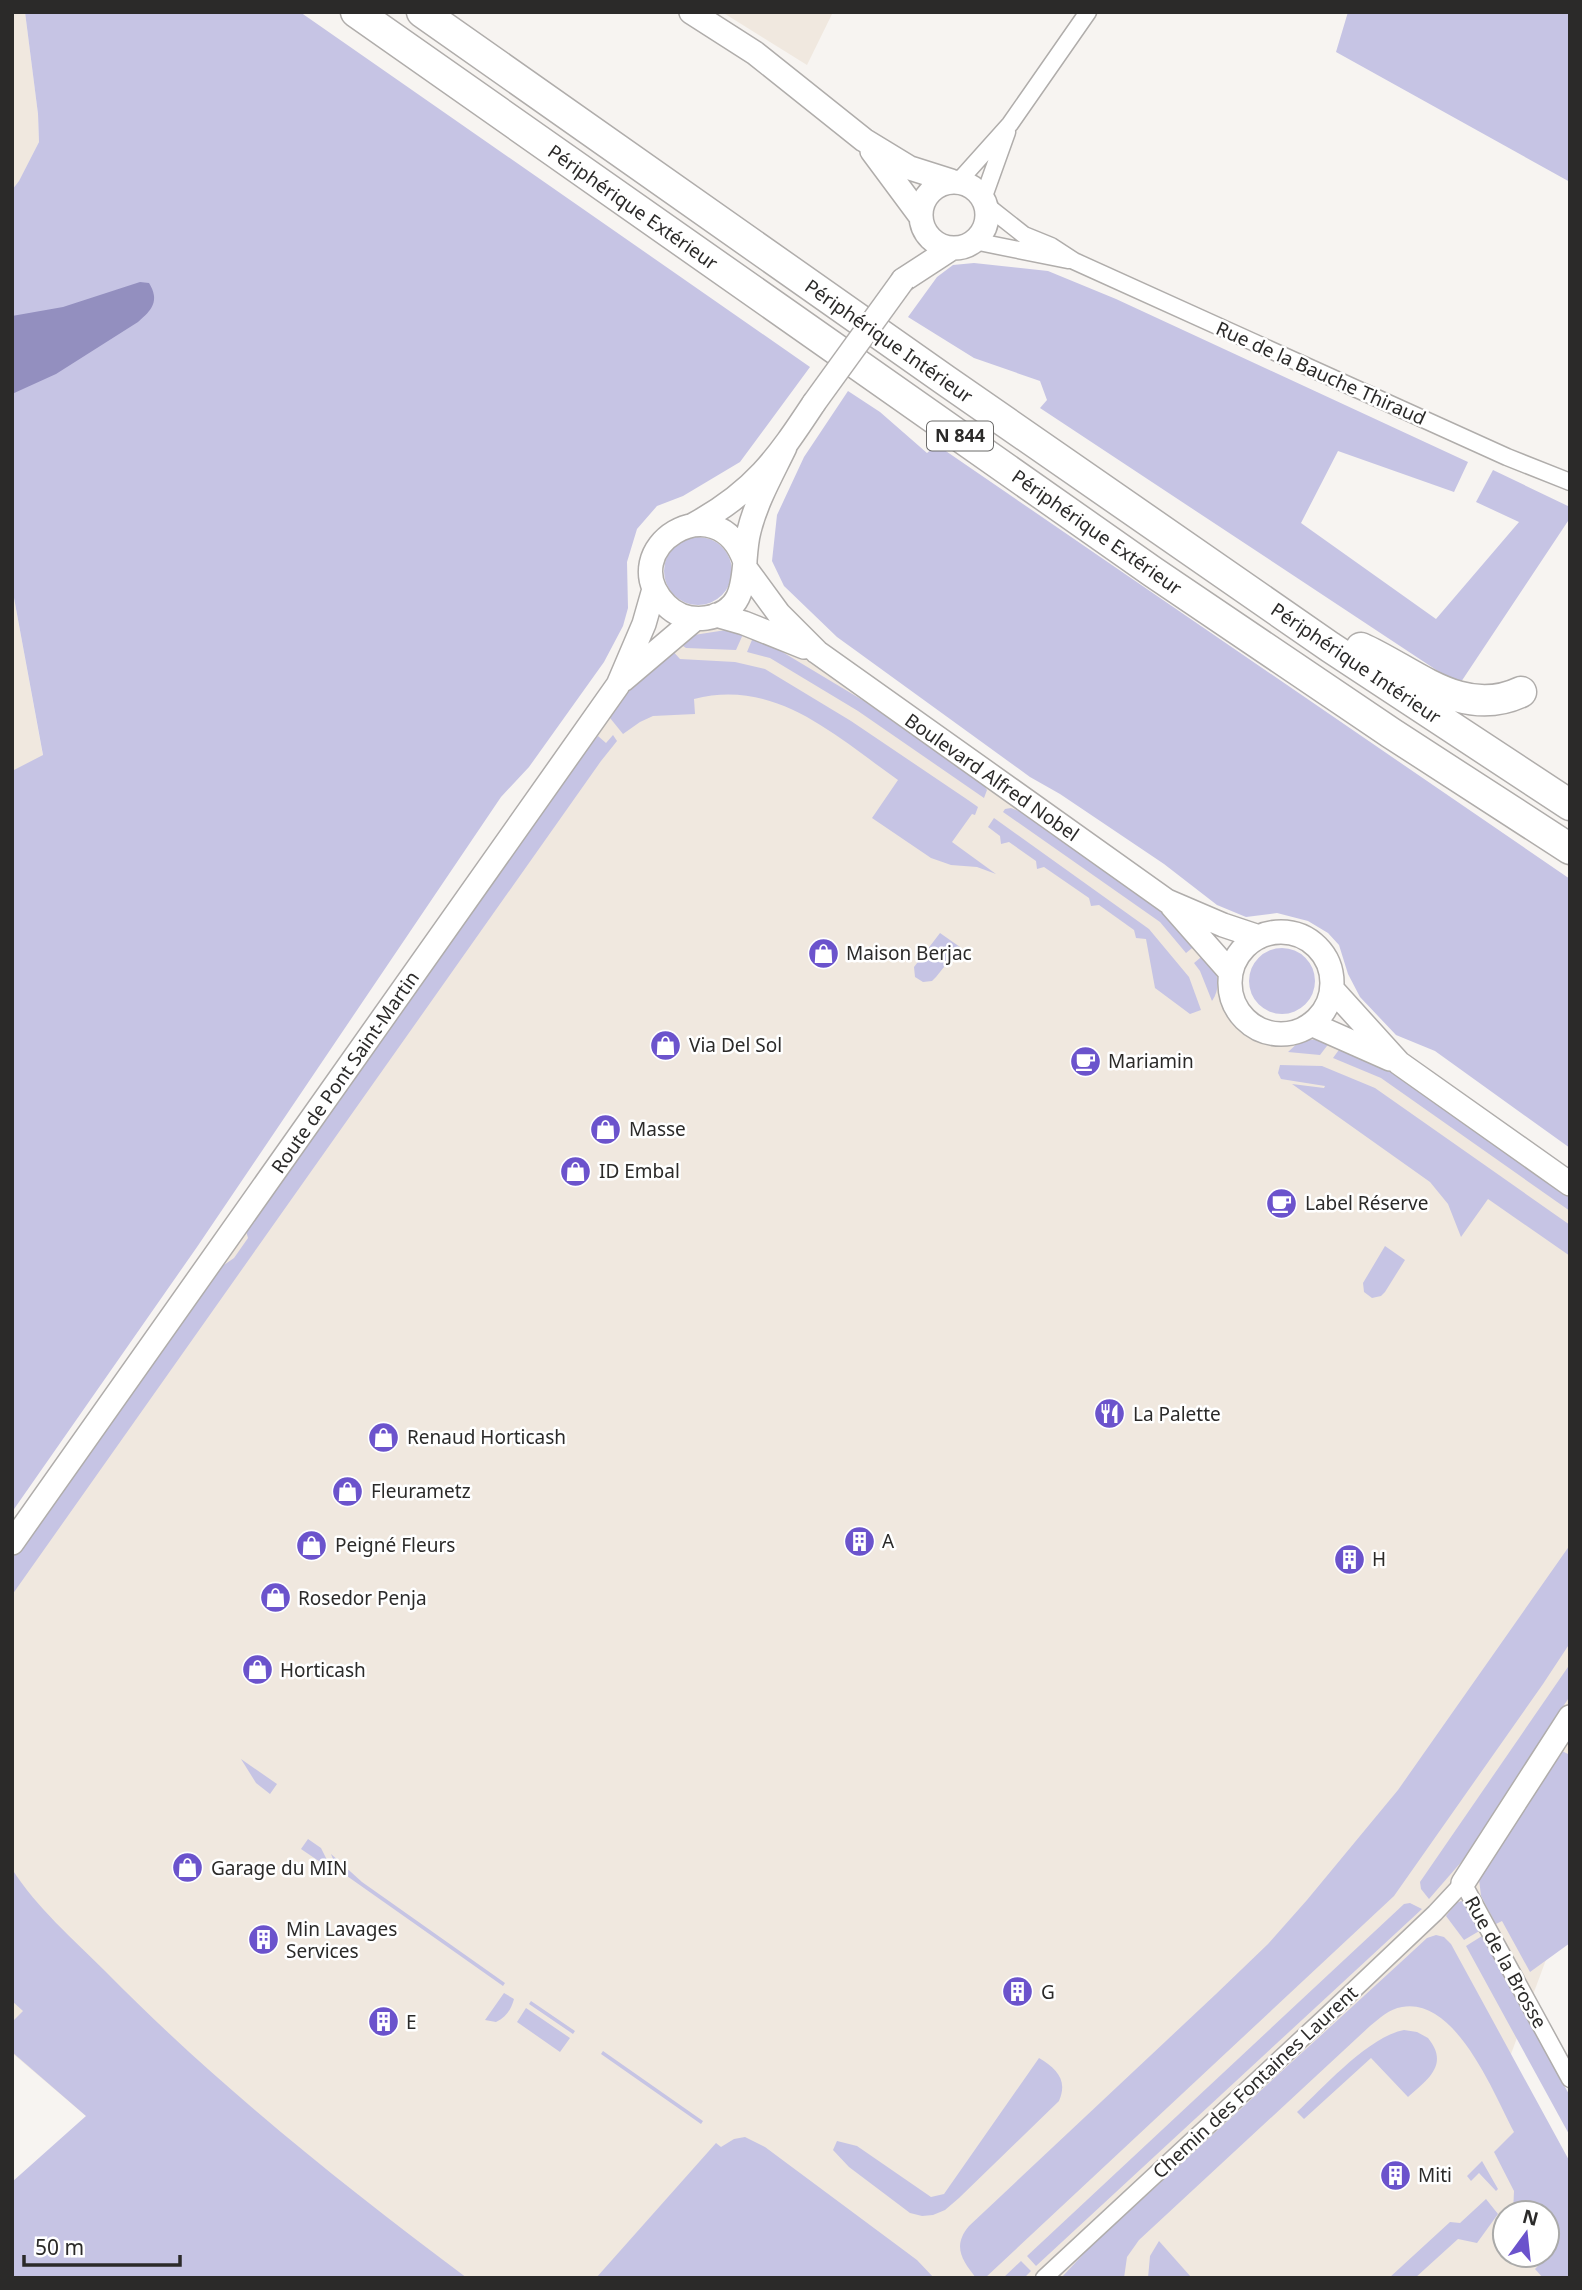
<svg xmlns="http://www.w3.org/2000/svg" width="1582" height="2290" font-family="'Noto Sans',sans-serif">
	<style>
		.built { fill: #f0e8df; fill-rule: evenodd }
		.green { fill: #c6c4e4 }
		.water { fill: #938fbf }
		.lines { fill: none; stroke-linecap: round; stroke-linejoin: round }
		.street-casing { stroke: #b0adab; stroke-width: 19 }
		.secondary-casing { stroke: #b0adab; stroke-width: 26 }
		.highway-casing { stroke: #b0adab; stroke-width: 33 }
		.street { stroke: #fff; stroke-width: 16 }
		.secondary { stroke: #fff; stroke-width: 23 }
		.highway { stroke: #fff; stroke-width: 30 }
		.secondary-bridge-casing { stroke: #b0adab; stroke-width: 26; stroke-linecap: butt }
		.secondary-bridge { stroke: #fff; stroke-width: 23 }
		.labels { text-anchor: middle; stroke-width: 5; stroke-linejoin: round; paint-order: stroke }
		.shield { fill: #fff; stroke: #6b6a69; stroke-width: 2 }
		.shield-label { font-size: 18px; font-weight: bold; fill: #2b2a29 }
		.street-label { font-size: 19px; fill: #2b2a29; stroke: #fff }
		.poi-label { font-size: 19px; fill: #2b2a29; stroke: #fff; text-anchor: start }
	</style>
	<rect width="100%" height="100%" fill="#f7f4f1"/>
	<path class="built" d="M12 12H25L38 114 39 142 19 182 12 190Z
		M722 12H833L807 65Z
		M12 587 43 756 12 771Z
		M695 619 817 652 1231 973 1237 1008 1258 1028 1295 1032 1311 1024 1399 1063 1570 1186V1895L1501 2081 1570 2278H258L86 2116 12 2053V1547L618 685ZM1505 2213H1547V2255H1505Z"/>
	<path class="green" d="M25 12H300L810 367 740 462 683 496 657 506 637 529 627 562 628 608 623 626 604 662 529 767 501 797 197 1247 12 1512V771L43 755 12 587V190L19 181 39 142 38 114Z
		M1348 12H1570V182L1336 52Z
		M974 263 1048 271 1116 299 1468 462 1454 492 1338 451 1301 523 1436 619 1519 522 1476 502 1493 470 1570 507V518L1459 685 1040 408 1047 400 1040 381 974 358 908 317 937 277 953 265Z
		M848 391 880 412 927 453 937 445 1570 879V1148L1435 1051 1396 1035 1360 997 1348 974 1339 945 1328 933 1308 921 1277 913 1246 917 1217 905 1164 864 1060 794 1030 777 837 637 784 586 772 561 777 515 804 457Z
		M664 571a34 34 0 1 1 68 0a34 34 0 1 1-68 0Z
		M726 630 744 632 736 650 686 648 677 642 694 635Z
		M754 635 864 701 983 784 987 790 984 798 858 711 770 658 747 652Z
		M670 648 680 659 735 662 765 669 851 721 968 800 978 807 975 815 972 814 952 842 996 874 977 867 951 865 931 858 872 818 898 780C835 736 776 678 694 699L695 714 653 716 640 722 623 734 610 718 634 683Z
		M613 735 617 741 601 761 12 1595V1559L218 1269 234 1258 248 1238 246 1231 568 773 598 736 606 743Z
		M1011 808 1024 813C1083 854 1147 893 1197 944L1186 953 1160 922 1003 812 1005 809Z
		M994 818 1149 929 1189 977 1201 1010 1190 1014 1155 988 1146 939 1136 938 1134 930 1099 905 1091 906 1089 898 1044 867 1037 869 1036 861 1009 842 1001 844 1000 836 988 827Z
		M940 933 960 947 936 977 932 981 923 982 915 977 914 967Z
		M1249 981a33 33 0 1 1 66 0a33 33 0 1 1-66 0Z
		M1206 953C1216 968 1223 985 1212 1001L1200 971 1194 963Z
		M1317 1039 1330 1042 1320 1055 1288 1052 1300 1041Z
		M1341 1047 1400 1077 1570 1198V1211L1381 1078 1333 1058Z
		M1280 1065 1322 1066 1375 1088 1570 1225V1256L1488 1199 1461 1237 1448 1204 1430 1182 1292 1084 1324 1088 1325 1086 1281 1079 1278 1073Z
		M1385 1246 1405 1260 1385 1292 1381 1296 1372 1298 1364 1292 1363 1283Z
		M1570 1545V1643L1543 1684 1394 1896 985 2278H976C962 2260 952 2246 969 2226L1216 1994 1268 1944 1307 1900 1398 1790Z
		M1570 1664V1696L1463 1860 1429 1899 1421 1889 1420 1882Z
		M1560 1750 1568 1754 1570 1752V1943L1530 1972 1502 1921 1496 1924 1481 1896 1479 1879Z
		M241 1759 277 1784 270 1794 256 1783Z
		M308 1839 321 1848 332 1870 301 1849Z
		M331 1854 362 1882 505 1983 503 1986 337 1869Z
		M12 1869C37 1908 73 1939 105 1971 216 2084 340 2183 467 2278H12V2182L86 2116 12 2052V2022L23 2011 12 2001Z
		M1461 1901 1466 1903 1481 1930 1464 1940 1446 1916 1456 1903Z
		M1410 1903 1422 1909 1036 2266 1027 2256 1404 1904Z
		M1436 1935 1444 1937 1451 1944 1570 2162V2278H1543L1535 2269 1550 2253 1547 2249V2213H1513L1514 2191 1494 2152 1514 2132C1494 2094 1456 1997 1402 2007 1389 2009 1380 2018 1370 2026L1139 2240 1127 2257 1124 2278H1061L1089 2248 1401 1962 1427 1938Z
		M1482 1936 1570 2096V2136L1466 1946Z
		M504 1993 514 1999C511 2010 506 2017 496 2022L485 2020Z
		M531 2001 575 2031 573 2034 529 2004Z
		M526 2008 570 2038 560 2052 517 2022Z
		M1404 2030 1417 2032 1428 2038C1450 2065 1427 2080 1408 2097L1371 2058 1304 2119 1297 2112C1324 2087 1368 2037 1404 2030Z
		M603 2051 703 2121 701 2124 601 2054Z
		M1039 2058C1057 2069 1068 2080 1059 2101L959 2198 945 2210 933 2215 922 2216 910 2213 849 2167 833 2150 837 2141 857 2146 931 2197 944 2194Z
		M745 2137 765 2147 917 2260 934 2278H596L716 2143 721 2147 734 2139Z
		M1482 2161 1498 2189 1496 2191 1479 2173 1471 2181 1467 2176Z
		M1486 2199 1498 2214 1477 2243 1458 2239 1415 2278H1389L1450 2222 1460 2223Z
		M1159 2241 1191 2277 1190 2278H1148L1150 2256Z
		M1021 2261 1031 2271 1024 2278H1003Z"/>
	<path class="water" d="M140 282 149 283C160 301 152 310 138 322L56 374 12 394V316L63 307Z"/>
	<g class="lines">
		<defs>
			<path id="street" d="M958 182 1010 124 1088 12
				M983 199 1007 132
				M986 205 1024 235 1051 246 1074 261 1507 457 1570 482
				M974 241 1068 260
				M1044 2278 1323 2019 1435 1913 1463 1883 1570 2079"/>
			<path id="secondary" d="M691 12 755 53 864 140 910 168 951 181
				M872 151 921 217
				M921 215a33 33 0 1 1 66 0a33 33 0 1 1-66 0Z
				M903 280 952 248
				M693 525C754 492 777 459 814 403
				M745 562C718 481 611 549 666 605 677 616 691 620 706 618 754 611 740 564 749 531 756 502 772 474 785 447
				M746 569 779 614 817 652 1167 901 1223 925 1259 937
				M716 615 744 623 804 647
				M623 680 695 619
				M1172 906 1231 973
				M1230 983a51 51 0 1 1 102 0a51 51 0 1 1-102 0Z
				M1332 989 1399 1063 1570 1184
				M1311 1024 1390 1059
				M12 1543 618 685 644 624 654 589
				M1463 1883 1570 1717"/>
			<path id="highway" d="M356 12 1153 572 1391 733 1570 849
				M422 12 945 380 1330 647 1570 805
				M1361 648C1413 671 1462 720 1521 692"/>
		</defs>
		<use href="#street" class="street-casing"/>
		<use href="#secondary" class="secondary-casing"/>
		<use href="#highway" class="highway-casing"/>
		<use href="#street" class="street"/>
		<use href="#secondary" class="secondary"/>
		<use href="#highway" class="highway"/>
		<defs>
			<path id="secondary-bridge" d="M814 403 903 280"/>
		</defs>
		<use href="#secondary-bridge" class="secondary-bridge-casing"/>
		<use href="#secondary-bridge" class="secondary-bridge"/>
	</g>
	<defs>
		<symbol id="shop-disc" viewBox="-11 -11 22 22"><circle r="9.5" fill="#6b53cc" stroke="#fff"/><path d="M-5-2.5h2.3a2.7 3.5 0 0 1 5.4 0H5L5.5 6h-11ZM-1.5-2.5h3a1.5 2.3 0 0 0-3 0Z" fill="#fff"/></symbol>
		<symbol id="cafe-disc" viewBox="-11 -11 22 22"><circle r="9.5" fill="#6b53cc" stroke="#fff"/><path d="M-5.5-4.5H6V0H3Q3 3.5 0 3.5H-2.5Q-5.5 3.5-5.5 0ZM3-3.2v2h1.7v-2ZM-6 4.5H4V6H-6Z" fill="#fff"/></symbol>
		<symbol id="restaurant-disc" viewBox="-11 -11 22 22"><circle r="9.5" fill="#6b53cc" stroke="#fff"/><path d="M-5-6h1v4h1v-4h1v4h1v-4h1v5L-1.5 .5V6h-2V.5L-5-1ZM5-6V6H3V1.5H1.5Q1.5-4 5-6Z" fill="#fff"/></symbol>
		<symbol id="building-disc" viewBox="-11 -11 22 22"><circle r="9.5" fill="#6b53cc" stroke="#fff"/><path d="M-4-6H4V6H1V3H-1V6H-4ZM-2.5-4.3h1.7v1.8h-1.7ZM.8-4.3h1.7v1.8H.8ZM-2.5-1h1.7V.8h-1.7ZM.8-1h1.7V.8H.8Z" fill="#fff"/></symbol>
	</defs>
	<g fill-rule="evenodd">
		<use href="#shop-disc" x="806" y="936" width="35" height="35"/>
		<use href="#shop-disc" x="648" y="1028" width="35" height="35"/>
		<use href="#cafe-disc" x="1068" y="1044" width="35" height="35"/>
		<use href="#shop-disc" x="588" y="1112" width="35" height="35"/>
		<use href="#shop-disc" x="558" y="1154" width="35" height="35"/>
		<use href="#cafe-disc" x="1264" y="1186" width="35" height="35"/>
		<use href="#restaurant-disc" x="1092" y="1396" width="35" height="35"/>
		<use href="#shop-disc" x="366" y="1420" width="35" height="35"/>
		<use href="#shop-disc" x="330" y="1474" width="35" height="35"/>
		<use href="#building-disc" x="842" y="1524" width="35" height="35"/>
		<use href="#shop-disc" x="294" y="1528" width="35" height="35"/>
		<use href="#building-disc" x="1332" y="1542" width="35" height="35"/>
		<use href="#shop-disc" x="258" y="1580" width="35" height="35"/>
		<use href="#shop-disc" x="240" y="1652" width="35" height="35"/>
		<use href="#shop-disc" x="170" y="1850" width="35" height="35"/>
		<use href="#building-disc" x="246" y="1922" width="35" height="35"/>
		<use href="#building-disc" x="1000" y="1974" width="35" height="35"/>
		<use href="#building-disc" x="366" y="2004" width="35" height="35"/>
		<use href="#building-disc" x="1378" y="2158" width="35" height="35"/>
	</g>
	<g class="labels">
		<rect class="shield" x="927" y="421.5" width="66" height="29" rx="5"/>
		<g class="shield-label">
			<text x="960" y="442">N 844</text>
		</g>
		<g class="street-label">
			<text transform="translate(633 207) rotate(35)" y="7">Périphérique Extérieur</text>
			<text transform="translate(889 341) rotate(35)" y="7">Périphérique Intérieur</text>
			<text transform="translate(1321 373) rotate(24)" y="7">Rue de la Bauche Thiraud</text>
			<text transform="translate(1097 532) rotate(35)" y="7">Périphérique Extérieur</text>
			<text transform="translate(1356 663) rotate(34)" y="7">Périphérique Intérieur</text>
			<text transform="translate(992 777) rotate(35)" y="7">Boulevard Alfred Nobel</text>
			<text transform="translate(345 1072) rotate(-55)" y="7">Route de Pont Saint-Martin</text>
			<text transform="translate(1506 1962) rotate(61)" y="7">Rue de la Brosse</text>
			<text transform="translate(1255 2082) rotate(-43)" y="7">Chemin des Fontaines Laurent</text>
		</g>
		<g class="poi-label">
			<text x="846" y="960">Maison Berjac</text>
			<text x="689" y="1052">Via Del Sol</text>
			<text x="1108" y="1068">Mariamin</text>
			<text x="629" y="1136">Masse</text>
			<text x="599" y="1178">ID Embal</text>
			<text x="1305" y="1210">Label Réserve</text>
			<text x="1133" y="1421">La Palette</text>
			<text x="407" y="1444">Renaud Horticash</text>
			<text x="371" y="1498">Fleurametz</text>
			<text x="882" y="1548">A</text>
			<text x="335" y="1552">Peigné Fleurs</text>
			<text x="1372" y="1566">H</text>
			<text x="298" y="1605">Rosedor Penja</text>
			<text x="280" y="1677">Horticash</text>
			<text x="211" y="1875">Garage du MIN</text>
			<text x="286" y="1936">Min Lavages<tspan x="286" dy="22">Services</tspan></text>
			<text x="1041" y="1999">G</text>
			<text x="406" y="2029">E</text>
			<text x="1418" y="2182">Miti</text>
		</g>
	</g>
	<rect width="1582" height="2290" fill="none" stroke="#2b2a29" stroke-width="28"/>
	<g transform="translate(1526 2234) rotate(15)"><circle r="33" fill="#ffffff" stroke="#aaaaa9" stroke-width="2"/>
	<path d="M0-5L12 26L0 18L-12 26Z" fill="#6b53cc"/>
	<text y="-10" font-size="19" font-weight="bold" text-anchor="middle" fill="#2b2a29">N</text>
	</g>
	<path d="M24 2255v10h156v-10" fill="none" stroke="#2b2a29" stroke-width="3.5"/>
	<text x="35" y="2255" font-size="21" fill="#2b2a29" stroke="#ffffff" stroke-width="5" paint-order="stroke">50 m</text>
</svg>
